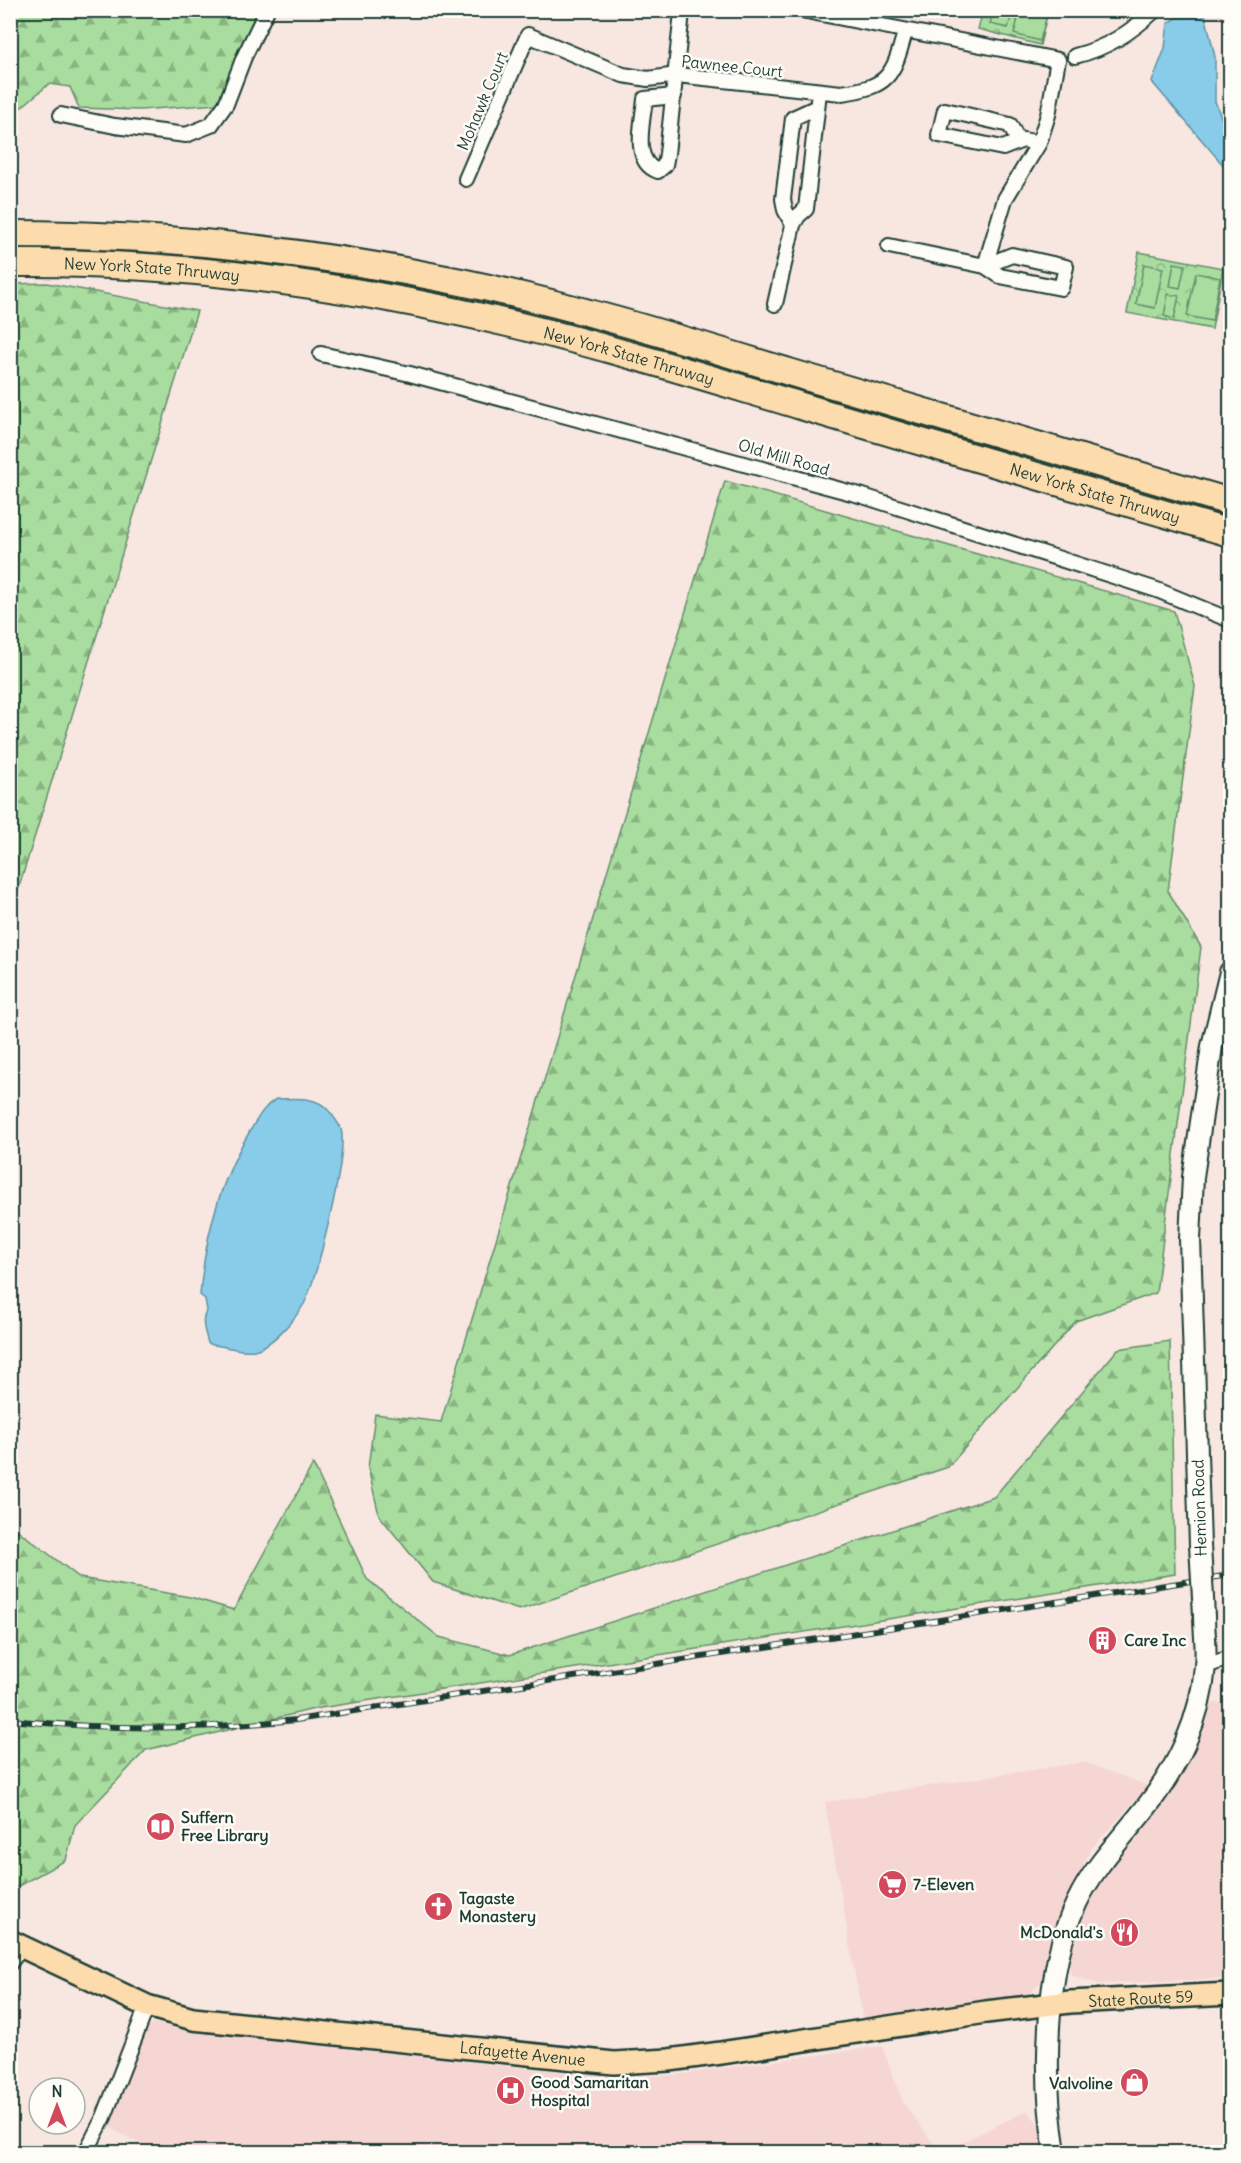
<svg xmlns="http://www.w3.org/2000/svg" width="1241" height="2163" font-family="Delius,sans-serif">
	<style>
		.built { fill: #f5d6d2 }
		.forest { fill: url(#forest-firs); stroke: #648d6a; stroke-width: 1.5 }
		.park { fill: url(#park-crowns); stroke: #648d6a; stroke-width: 1.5 }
		.pitch { fill: #a9dd9f; stroke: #648d6a; stroke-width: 1.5 }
		.water { fill: #89ccea; stroke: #5f93a1; stroke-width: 1.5 }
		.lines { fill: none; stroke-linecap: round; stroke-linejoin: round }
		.street-casing { stroke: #1f3d34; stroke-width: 18 }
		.secondary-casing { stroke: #1f3d34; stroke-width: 24 }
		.primary-casing { stroke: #1f3d34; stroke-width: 26 }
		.highway-casing { stroke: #1f3d34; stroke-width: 30 }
		.street { stroke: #fdfcf7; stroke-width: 14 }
		.secondary { stroke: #fdfcf7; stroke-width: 20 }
		.primary { stroke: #fcdcac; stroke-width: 21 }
		.highway { stroke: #fcdcac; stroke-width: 26 }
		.rail-casing { stroke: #1f3d34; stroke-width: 6 }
		.rail { stroke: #fdfcf7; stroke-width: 4; stroke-dasharray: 11; stroke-linecap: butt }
		.secondary-bridge-casing { stroke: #1f3d34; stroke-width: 24; stroke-linecap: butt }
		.secondary-bridge { stroke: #fdfcf7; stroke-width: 20 }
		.labels { text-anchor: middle; stroke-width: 5; stroke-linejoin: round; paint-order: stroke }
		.street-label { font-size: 16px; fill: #1f3d34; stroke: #fdfcf7 }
		.poi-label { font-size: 16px; font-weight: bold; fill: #1f3d34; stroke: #fdfcf7; text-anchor: start }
	</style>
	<defs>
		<pattern id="forest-firs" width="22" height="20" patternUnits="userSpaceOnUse" patternTransform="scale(1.5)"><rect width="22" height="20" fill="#a9dd9f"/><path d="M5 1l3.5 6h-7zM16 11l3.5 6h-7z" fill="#89b482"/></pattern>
		<pattern id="park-crowns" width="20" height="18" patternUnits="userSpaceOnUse" patternTransform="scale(1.5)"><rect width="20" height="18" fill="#a9dd9f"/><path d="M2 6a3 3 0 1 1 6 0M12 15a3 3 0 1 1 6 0" fill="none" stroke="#89b482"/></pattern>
	</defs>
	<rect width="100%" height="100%" fill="#f8e6e1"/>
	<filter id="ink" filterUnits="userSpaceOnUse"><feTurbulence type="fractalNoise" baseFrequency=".0167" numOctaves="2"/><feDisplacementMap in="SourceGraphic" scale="12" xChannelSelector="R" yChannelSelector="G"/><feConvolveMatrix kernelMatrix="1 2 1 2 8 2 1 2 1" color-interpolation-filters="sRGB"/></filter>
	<g filter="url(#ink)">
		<path class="built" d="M1208 1703H1230V1978L1099 1984 1071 1975 1068 1952 1084 1906 1120 1850 1167 1794 1200 1740Z
			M1084 1762 1148 1786 1090 1850 1064 1909 1041 1982 1018 2004 863 2021 825 1802Z
			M154 2023 200 2033 621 2078 675 2075 882 2046 903 2103 940 2152H153L108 2126 146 2028Z
			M1027 2111 1038 2123 1046 2152H942Z"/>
		<path class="forest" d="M11 11H257L217 104 140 110 79 108 70 87 49 84 11 116Z
			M47 283 197 311 11 913V284Z
			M725 481 1174 611 1195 686 1168 891 1201 947 1156 1293 1076 1321 948 1467 519 1610 433 1582 379 1515 368 1468 375 1414 441 1422Z
			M1170 1341 1175 1574 314 1709 146 1750 75 1825 66 1860 11 1890V1525L80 1578 190 1597 234 1610 313 1464 367 1579 439 1637 510 1655 994 1497 1118 1349Z"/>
		<path class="park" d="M983 11H1048L1040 45 978 29Z
			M1139 252 1223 268 1212 329 1127 313Z"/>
		<path class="pitch" d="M993 11H1013L1008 28 990 24Z
			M1020 11H1048L1040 41 1014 34Z
			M1174 263 1185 265 1180 288 1170 286Z
			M1144 264 1163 268 1155 308 1136 304Z
			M1196 273 1220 278 1212 321 1187 316Z
			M1168 294 1179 296 1174 319 1164 316Z"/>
		<path class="water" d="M1184 14H1205L1215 57V101L1230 141V173L1152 82 1165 48 1168 23Z
			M276 1099C294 1099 315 1095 328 1110 332 1114 339 1124 341 1129 348 1153 317 1280 304 1304 296 1318 271 1347 254 1350 242 1352 225 1346 213 1345L208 1343C205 1331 200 1321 207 1310L205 1299 200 1295C205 1237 220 1180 250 1131 258 1118 263 1107 276 1099Z"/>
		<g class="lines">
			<defs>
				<path id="street" d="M801 10 1058 60 1048 115 1039 143 1005 199 985 266
					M1075 56C1107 48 1130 33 1155 10
					M674 96 645 99C643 121 631 162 658 171L665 165 667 154 682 12
					M61 115 115 126 186 135 211 125 226 104 244 57 267 10
					M1018 141 1010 125 945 110 939 135 1003 148 1023 140 1039 143
					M466 179 528 35 623 75 648 79 677 75 841 93C889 87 893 76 905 32
					M793 225 785 210 783 199 793 118 817 107
					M889 246 985 266 1000 276 1061 288 1066 267 1012 255 985 266
					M775 304 793 225 798 216 806 209 819 92
					M321 354 410 374 863 496 1157 590 1230 620
					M1205 1666 1230 1658
					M10 1963 22 1946
					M86 2152 104 2117 147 2006"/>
				<path id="secondary" d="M1200 1545 1190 1239 1193 1177 1212 1046 1230 972
					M1055 2152C1043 2081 1044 1968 1077 1902 1093 1868 1120 1840 1144 1810 1177 1769 1201 1719 1205 1666 1207 1650 1204 1632 1204 1616"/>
				<g id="primary">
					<path id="s1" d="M10 1941 147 2006 193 2019 614 2063 669 2060 721 2053 986 2012 1070 2002 1230 1994"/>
				</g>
				<g id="highway">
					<path d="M10 234C162 234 313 251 461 282 572 305 681 339 789 372 936 415 1083 459 1230 502"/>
					<path id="s2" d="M10 263C180 261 352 286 516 325 612 348 707 378 801 406 944 449 1088 491 1230 533"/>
				</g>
			</defs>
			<use href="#street" class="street-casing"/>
			<use href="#secondary" class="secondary-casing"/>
			<use href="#primary" class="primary-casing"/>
			<use href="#highway" class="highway-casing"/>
			<use href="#street" class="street"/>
			<use href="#secondary" class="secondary"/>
			<use href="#primary" class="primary"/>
			<use href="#highway" class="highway"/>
			<defs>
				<path id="rail" d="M10 1720C111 1730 195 1730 296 1720L1230 1575"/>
			</defs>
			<use href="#rail" class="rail-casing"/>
			<use href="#rail" class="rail"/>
			<defs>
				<path id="secondary-bridge" d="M1200 1545 1204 1616"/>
			</defs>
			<use href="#secondary-bridge" class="secondary-bridge-casing"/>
			<use href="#secondary-bridge" class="secondary-bridge"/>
		</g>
	</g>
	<defs>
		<symbol id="building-disc" viewBox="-11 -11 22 22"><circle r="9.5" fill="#d1495b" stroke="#fdfcf7"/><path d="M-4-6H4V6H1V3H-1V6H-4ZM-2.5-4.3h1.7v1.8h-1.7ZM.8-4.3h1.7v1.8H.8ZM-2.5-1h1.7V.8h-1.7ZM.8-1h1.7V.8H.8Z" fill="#fff"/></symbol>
		<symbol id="library-disc" viewBox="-11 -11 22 22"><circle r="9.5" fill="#d1495b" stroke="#fdfcf7"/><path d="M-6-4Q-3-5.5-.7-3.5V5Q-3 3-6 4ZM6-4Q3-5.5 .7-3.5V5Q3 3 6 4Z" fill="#fff"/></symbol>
		<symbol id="supermarket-disc" viewBox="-11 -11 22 22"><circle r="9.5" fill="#d1495b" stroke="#fdfcf7"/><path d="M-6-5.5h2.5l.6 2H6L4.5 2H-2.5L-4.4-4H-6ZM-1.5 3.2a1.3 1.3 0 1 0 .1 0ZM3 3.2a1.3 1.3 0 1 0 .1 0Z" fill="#fff"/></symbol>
		<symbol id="church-disc" viewBox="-11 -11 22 22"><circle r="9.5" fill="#d1495b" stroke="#fdfcf7"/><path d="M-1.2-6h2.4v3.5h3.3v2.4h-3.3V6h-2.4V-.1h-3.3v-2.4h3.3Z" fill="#fff"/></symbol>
		<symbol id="restaurant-disc" viewBox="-11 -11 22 22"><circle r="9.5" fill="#d1495b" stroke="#fdfcf7"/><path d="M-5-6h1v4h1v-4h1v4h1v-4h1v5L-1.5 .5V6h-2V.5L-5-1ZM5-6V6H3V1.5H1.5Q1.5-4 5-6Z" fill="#fff"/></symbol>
		<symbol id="shop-disc" viewBox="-11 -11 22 22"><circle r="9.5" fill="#d1495b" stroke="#fdfcf7"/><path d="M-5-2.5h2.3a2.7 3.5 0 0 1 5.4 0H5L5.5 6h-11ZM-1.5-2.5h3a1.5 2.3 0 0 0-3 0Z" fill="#fff"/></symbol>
		<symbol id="hospital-disc" viewBox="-11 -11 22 22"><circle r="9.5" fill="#d1495b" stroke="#fdfcf7"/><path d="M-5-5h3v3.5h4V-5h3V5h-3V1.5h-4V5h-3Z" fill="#fff"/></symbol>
	</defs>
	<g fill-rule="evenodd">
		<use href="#building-disc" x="1086" y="1624" width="33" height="33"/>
		<use href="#library-disc" x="144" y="1810" width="33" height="33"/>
		<use href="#supermarket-disc" x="876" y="1868" width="33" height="33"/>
		<use href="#church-disc" x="422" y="1890" width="33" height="33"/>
		<use href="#restaurant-disc" x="1108" y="1916" width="33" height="33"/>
		<use href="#shop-disc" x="1118" y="2066" width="33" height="33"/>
		<use href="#hospital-disc" x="494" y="2074" width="33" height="33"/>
	</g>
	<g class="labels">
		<g class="street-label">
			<text transform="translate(732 66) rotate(6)" y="6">Pawnee Court</text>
			<text transform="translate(482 101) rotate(-67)" y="6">Mohawk Court</text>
			<text dy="6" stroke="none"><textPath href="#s2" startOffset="142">New York State Thruway</textPath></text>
			<text dy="6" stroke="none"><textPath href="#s2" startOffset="628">New York State Thruway</textPath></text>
			<text transform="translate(784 457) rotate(16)" y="6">Old Mill Road</text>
			<text dy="6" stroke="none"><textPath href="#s2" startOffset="1114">New York State Thruway</textPath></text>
			<text transform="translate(1199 1508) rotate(-92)" y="6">Hemion Road</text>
			<text dy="6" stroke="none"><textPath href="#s1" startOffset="1154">State Route 59</textPath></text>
			<text dy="6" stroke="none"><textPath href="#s1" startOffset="531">Lafayette Avenue</textPath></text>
		</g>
		<g class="poi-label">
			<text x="1124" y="1646">Care Inc</text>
			<text x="181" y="1823">Suffern<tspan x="181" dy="18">Free Library</tspan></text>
			<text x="913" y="1890">7-Eleven</text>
			<text x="459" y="1904">Tagaste<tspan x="459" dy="18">Monastery</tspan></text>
			<text x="1103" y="1938" text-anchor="end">McDonald's</text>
			<text x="531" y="2088">Good Samaritan<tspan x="531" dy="18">Hospital</tspan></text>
			<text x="1113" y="2089" text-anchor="end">Valvoline</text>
		</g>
	</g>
	<rect width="1241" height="2163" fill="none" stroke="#fdfcf7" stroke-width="36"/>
	<rect x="18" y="18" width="1205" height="2127" fill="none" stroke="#1f3d34" stroke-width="2" filter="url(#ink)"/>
	<g transform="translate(57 2106)"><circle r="28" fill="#fdfcf7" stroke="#a4b0a9" stroke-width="1.5"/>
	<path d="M0-4.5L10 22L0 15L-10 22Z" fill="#d1495b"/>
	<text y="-9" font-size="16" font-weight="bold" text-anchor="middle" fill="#1f3d34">N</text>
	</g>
</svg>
